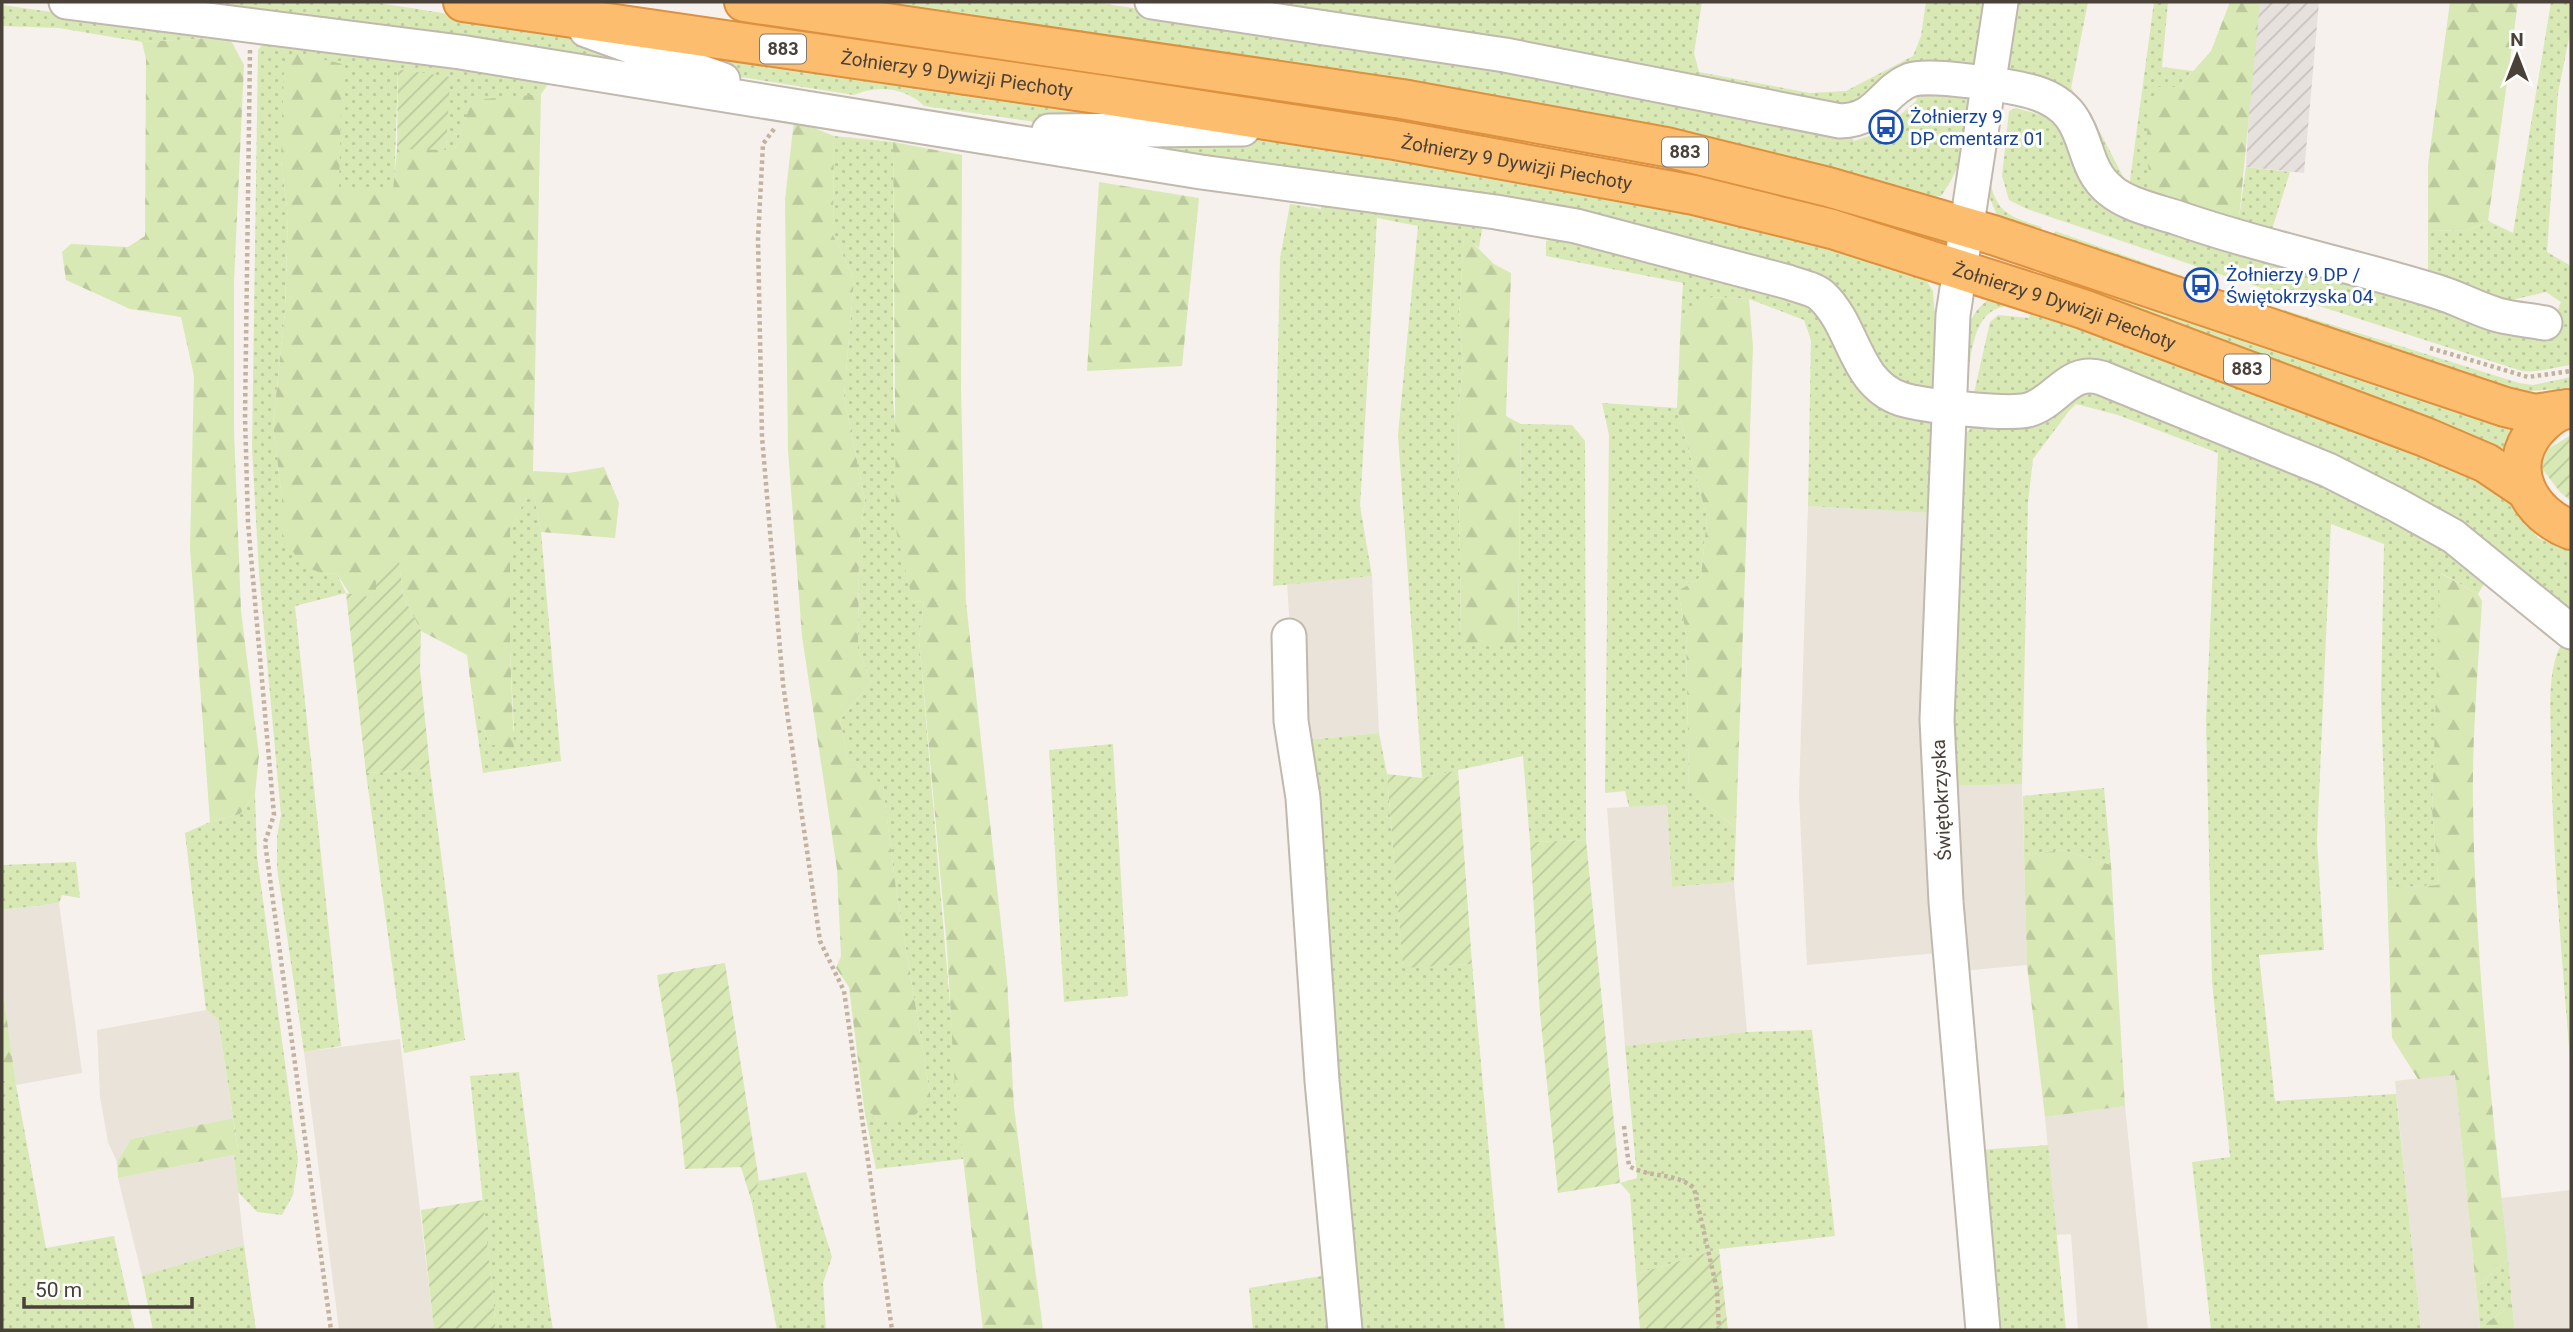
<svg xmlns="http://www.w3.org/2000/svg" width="2573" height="1332" font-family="Roboto,sans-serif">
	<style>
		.residential { fill: #e9e3da }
		.industrial { fill: url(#industrial-furrows) }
		.grass { fill: url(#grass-dots) }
		.forest { fill: url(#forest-firs) }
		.garden { fill: url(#garden-furrows) }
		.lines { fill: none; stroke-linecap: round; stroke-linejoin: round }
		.minor-casing { stroke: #c1b8ae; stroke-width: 37 }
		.highway-casing { stroke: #dd903e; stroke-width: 42 }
		.path { stroke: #c3b29f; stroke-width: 4.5; stroke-dasharray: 3.5 3.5; stroke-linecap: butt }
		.minor { stroke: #fff; stroke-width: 33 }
		.highway { stroke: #fdbd6f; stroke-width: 38 }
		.labels { text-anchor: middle; stroke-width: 6; stroke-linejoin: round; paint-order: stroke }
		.shield { fill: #fff; stroke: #807a74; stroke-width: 2 }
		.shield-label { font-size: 18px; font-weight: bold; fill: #4a4139 }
		.street-label { font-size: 19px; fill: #4a4139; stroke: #fff }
		.transit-label { font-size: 19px; fill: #164399; stroke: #fff; text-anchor: start }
	</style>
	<defs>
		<pattern id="industrial-furrows" width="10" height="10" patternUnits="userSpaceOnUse" patternTransform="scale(1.75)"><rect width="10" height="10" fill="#e6e1dd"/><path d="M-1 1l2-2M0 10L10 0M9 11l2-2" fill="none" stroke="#c7c2be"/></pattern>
		<pattern id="grass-dots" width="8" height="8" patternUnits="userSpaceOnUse" patternTransform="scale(1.75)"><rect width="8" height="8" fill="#d8e9b5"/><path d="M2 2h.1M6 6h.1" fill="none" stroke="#bbc99c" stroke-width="1.8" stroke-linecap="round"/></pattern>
		<pattern id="forest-firs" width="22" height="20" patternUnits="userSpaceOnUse" patternTransform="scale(1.75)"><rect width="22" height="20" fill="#d8e9b5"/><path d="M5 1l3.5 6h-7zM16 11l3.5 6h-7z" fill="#bbc99c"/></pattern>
		<pattern id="garden-furrows" width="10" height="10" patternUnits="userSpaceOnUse" patternTransform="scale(1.75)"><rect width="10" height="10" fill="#d8e9b5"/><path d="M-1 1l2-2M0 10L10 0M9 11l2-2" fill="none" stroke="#bbc99c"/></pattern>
	</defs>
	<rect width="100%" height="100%" fill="#f6f1ec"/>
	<path class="residential" d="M1808 506 1932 513 1921 652 1924 765 1938 953 1807 965 1799 795Z
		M1372 576 1379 733 1297 741 1287 582Z
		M2022 784 2027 965 1962 971 1951 786Z
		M1667 805 1672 887 1734 882 1747 1032 1625 1046 1607 808Z
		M59 903 82 1073 16 1085 2 984V910Z
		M206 1010 218 1019 233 1118 131 1139 117 1162 108 1142 100 1097 97 1030Z
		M400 1039 434 1330H339L304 1052Z
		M2455 1074 2480 1330H2421L2395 1081Z
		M2125 1106 2148 1330H2078L2071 1234 2056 1235 2045 1117Z
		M234 1155 244 1245 142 1276 118 1178Z
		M2571 1190V1330H2515L2501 1198Z"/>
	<path class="industrial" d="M2260 2H2319L2304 173 2246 167 2252 58Z"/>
	<path class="grass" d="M140 2H373L536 28 658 68Z
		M842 2H1093L1397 48 1849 132 1854 141 1881 132 1917 100 1914 95 1966 93C1984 115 1957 176 1941 196L1922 198Z
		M1238 2H1702L1694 53 1699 72 1810 93 1846 91 1913 56 1921 36 1926 2H1990L1979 68 1846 112Z
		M2011 2H2088L2071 88 2101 134 2129 188 2154 2H2168L2162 67 2193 71 2179 87 2213 210 2239 219 2246 167 2290 172 2269 239 2129 189 2005 74Z
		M2551 2H2571V28L2558 93 2547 252 2571 266V365C2554 367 2539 373 2522 371L2234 279 2027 209 2009 200 2002 176 2009 111 2016 108 2055 119 2068 128 2090 183 2102 196 2135 212 2287 261 2419 293 2492 321 2533 333 2549 334 2561 302 2546 292 2511 300 2501 309 2428 271V231L2469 230 2488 221 2513 233Z
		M2 5 229 37 142 42 59 28 2 26Z
		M266 40 386 54 451 69 549 83 541 94 472 101 455 149 446 150 449 78 398 69 394 191H338L341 64 281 160 288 216 285 311 273 425 282 498V534L322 573 337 574 346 593 295 606 341 1046 304 1052 277 868V836L281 815 259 573 252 448 258 50Z
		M701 51 1132 114 1036 122 924 106C907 88 877 84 854 95L728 75Z
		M834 136 893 142V401L913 602 924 601 919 638 963 1159 876 1169 864 1108 881 1121 931 1099 895 882 883 786 847 757 840 720 871 682 858 650 859 544 865 501 844 396 854 278 833 235Z
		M1141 136 1289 137 1390 152 1785 233 1922 274 1933 291 1939 376 1932 387 1921 392 1881 372 1824 282 1093 147Z
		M1990 181C1997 215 2012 217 2042 227L2038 238 1998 218 1989 196Z
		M1322 200 1474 218 1482 229 1479 248 1464 235 1459 318 1463 368 1458 412 1461 643H1518L1521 424 1572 425 1585 441 1586 840 1530 842 1523 756 1422 778 1398 435 1418 226 1377 218 1360 506 1372 576 1273 586 1280 258 1290 204 1321 209Z
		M2055 231 2239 296 2519 383 2533 385 2571 377V388L2517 392 2051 242Z
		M1573 237 1809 299 1937 427 1932 513 1808 506 1811 340 1804 320 1749 299 1713 297 1681 317 1683 283 1546 256V241L1554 239 1571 244Z
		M2045 264 2522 430 2510 458 2039 282Z
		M1991 298 2009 306C1970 308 1972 359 1966 389 1965 357 1959 317 1991 298Z
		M2033 305 2480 478 2504 496 2538 538 2571 551V624L2509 572 2116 377 2020 402 1974 393 1990 322 1998 315 2029 318Z
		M2098 388 2294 468 2416 527 2488 577 2478 594 2441 573 2432 811 2439 885 2387 888 2381 698 2384 544 2331 524 2317 841 2324 950 2259 955 2275 1101 2396 1094 2421 1330H2211L2192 1162 2230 1157 2212 982 2206 721 2218 453 2118 415 2076 404 2069 411 2033 459 2028 502 2022 784 1951 786 1959 500 1966 433 1977 422 2063 402Z
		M1602 403 1677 408 1707 517 1701 577 1678 591 1686 633 1689 791 1736 828 1734 882 1672 887 1667 805 1629 807 1625 791 1605 793 1609 435Z
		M532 484 541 532 561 761 483 773 471 688 489 744 514 730 510 650V531Z
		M2563 641 2571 648V1074C2563 965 2552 855 2551 745 2551 713 2546 669 2563 641Z
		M1379 733 1387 774 1403 967 1472 964 1505 1330H1352L1297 741Z
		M1113 744 1128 996 1064 1002 1049 750Z
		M430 769 465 1040 404 1053 366 773Z
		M2104 788 2111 865 2062 850 2024 855 2023 796Z
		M255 794 257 856 298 1159 293 1195 282 1215 257 1212 238 1192 234 1155 238 1149 218 1019 206 1010 185 833 210 822 240 814Z
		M76 862 80 898 62 895 59 903 2 910V865Z
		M1812 1030 1835 1236 1719 1249 1636 1274 1630 1194 1620 1183 1637 1178 1625 1046 1747 1032Z
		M519 1072 549 1304 553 1330H496L470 1076Z
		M2 1080 16 1085 46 1248 114 1236 135 1330H2Z
		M2048 1145 2066 1330H1996L1979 1150Z
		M806 1172 832 1257 823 1283 826 1330H777L752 1203 759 1181Z
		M244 1245 256 1330H153L142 1276Z
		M2508 1259 2512 1304 2480 1328 2476 1288Z
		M1334 1274V1330H1253L1249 1288Z"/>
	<path class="forest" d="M2230 2H2260L2239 219 2153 191C2144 156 2144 121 2158 87H2179L2211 51Z
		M2450 2H2518L2488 221 2469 230 2428 231V165Z
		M229 37 244 65 234 282V431L241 611 259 755 255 794 240 814 210 822 190 548 194 376 181 317 130 309 66 280 62 252 71 244 128 247 145 236 146 59 142 42Z
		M298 53 342 64 339 191H393L397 149H455L472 100 541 94 533 471 569 473 604 467 619 503 615 538 541 532 532 485 510 531V650L514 749 489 744 471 688 467 655 421 631 403 596 399 560 378 573 376 598 351 596 337 574 322 573 302 566 282 534V498L273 425 285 311 288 217 281 160 284 67Z
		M794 120 834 136 833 235 854 278 844 396 865 501 859 544 858 650 871 682 840 720 847 757 883 785 895 882 931 1099 911 1119 881 1121 864 1108 849 987 836 968 841 956 837 869 802 636 788 450 785 200Z
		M893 142 962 155 961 388 966 602 1007 979 1014 1107 1043 1330H983L955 1089 947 948 919 638 924 601 913 602 896 530Z
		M1099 182 1199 198 1182 366 1087 371Z
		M1464 234 1494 264 1511 273 1506 416 1521 424 1518 643H1461L1458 412 1463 368 1459 318Z
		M1712 297 1749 299 1753 347 1736 828 1689 791 1686 633 1678 591 1701 577 1707 517 1677 408 1681 317Z
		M2440 573 2478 594 2482 601C2478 669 2472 736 2473 803 2475 955 2492 1108 2508 1259L2476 1288 2455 1075 2418 1079 2392 1038 2387 888 2439 885 2432 811Z
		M2062 850 2111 865 2125 1106 2045 1117 2027 965 2024 855Z
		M2 984 16 1085 2 1080Z
		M233 1118 238 1150 234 1155 118 1178 117 1162 131 1139Z
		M2512 1304 2515 1330H2480V1328Z"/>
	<path class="garden" d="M398 69 450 77 446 150 397 149Z
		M2571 435V501L2560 492 2540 466 2548 449Z
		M399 559 403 596 421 631 420 669 430 769 366 773 346 593 375 598 377 573Z
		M1458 770 1472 964 1403 968 1387 774 1422 778Z
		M1586 840 1620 1183 1558 1193 1540 1013 1530 842Z
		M725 963 759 1181 752 1203 741 1167 685 1169 678 1101 657 975Z
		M483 1200 496 1330H434L421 1210Z
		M1719 1249 1728 1330H1640L1636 1274Z"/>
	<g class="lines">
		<defs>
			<path id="minor" d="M66 2 460 52 1201 172 1496 212 1576 226 1788 282C1798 286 1815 289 1822 296 1855 327 1854 383 1901 399 1923 406 2008 415 2028 410 2057 402 2069 367 2102 378L2328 470 2397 505 2453 536 2571 632
				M1152 2 1505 55 1840 121C1879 120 1881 92 1910 80 1930 73 2014 86 2036 93 2095 112 2075 162 2110 190 2127 205 2157 211 2178 218 2264 248 2352 265 2438 292 2458 298 2477 309 2498 315 2513 319 2529 320 2545 323
				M586 30 723 80
				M1049 131 1243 129
				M1289 636 1291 721 1303 798 1322 1081 1345 1330
				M1983 1330 1946 902 1937 720 1953 315 2001 2"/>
			<g id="highway">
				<path id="s1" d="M463 2 1104 95 1395 140 1694 195 1832 229 2083 309 2425 437 2486 463 2526 490"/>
				<path d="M744 2 1402 99 1666 147 1828 187 1993 235 2505 407 2535 414 2560 410"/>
				<path d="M2567 409C2555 411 2544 421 2536 430 2504 468 2529 514 2571 530"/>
			</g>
		</defs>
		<use href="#minor" class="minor-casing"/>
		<use href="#highway" class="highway-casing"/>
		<path class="path" d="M250 50 245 417 248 523 274 815 265 842 331 1330
			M774 129 763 144 758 239 762 437 783 684 820 941 844 991 892 1330
			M2430 348 2528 377 2571 371
			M1624 1126 1629 1166C1649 1178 1675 1172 1694 1188L1717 1290 1719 1330"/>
		<use href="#minor" class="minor"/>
		<use href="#highway" class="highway"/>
	</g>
	<defs>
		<symbol id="bus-ring" viewBox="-11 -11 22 22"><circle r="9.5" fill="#fff" stroke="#1a4fb4" stroke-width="1.5"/><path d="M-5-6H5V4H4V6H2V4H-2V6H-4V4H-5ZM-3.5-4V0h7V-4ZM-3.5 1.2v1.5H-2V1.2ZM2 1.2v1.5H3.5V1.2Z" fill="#1a4fb4"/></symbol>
	</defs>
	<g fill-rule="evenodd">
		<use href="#bus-ring" x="1867" y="108" width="38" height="38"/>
		<use href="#bus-ring" x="2182" y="266" width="38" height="38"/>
	</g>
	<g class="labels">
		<g class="shield">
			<rect x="760" y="34.5" width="46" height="29" rx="5"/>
			<rect x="1662" y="137.5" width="46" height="29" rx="5"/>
			<rect x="2224" y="354.5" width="46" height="29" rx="5"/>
		</g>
		<g class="shield-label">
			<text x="783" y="55">883</text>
			<text x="1685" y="158">883</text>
			<text x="2247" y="375">883</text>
		</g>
		<g class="street-label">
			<text dy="7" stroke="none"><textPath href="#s1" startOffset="499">Żołnierzy 9 Dywizji Piechoty</textPath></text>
			<text dy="7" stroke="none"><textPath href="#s1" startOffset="1066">Żołnierzy 9 Dywizji Piechoty</textPath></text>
			<text dy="7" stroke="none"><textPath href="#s1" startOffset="1633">Żołnierzy 9 Dywizji Piechoty</textPath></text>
			<text transform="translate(1941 800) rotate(-93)" y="7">Świętokrzyska</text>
		</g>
		<g class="transit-label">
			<text x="1910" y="123">Żołnierzy 9<tspan x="1910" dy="22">DP cmentarz 01</tspan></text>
			<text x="2226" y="281">Żołnierzy 9 DP /<tspan x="2226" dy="22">Świętokrzyska 04</tspan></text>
		</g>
	</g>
	<rect width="2573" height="1332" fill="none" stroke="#4a4139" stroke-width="7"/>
	<g transform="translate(2517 56)" stroke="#ffffff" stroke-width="5" paint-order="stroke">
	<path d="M0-5L12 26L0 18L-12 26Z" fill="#4a4139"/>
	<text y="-10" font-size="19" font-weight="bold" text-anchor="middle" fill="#4a4139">N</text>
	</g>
	<path d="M24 1297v10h168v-10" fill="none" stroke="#4a4139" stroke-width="3.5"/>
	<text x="35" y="1297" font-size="21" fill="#4a4139" stroke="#ffffff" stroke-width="5" paint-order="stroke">50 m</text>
</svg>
